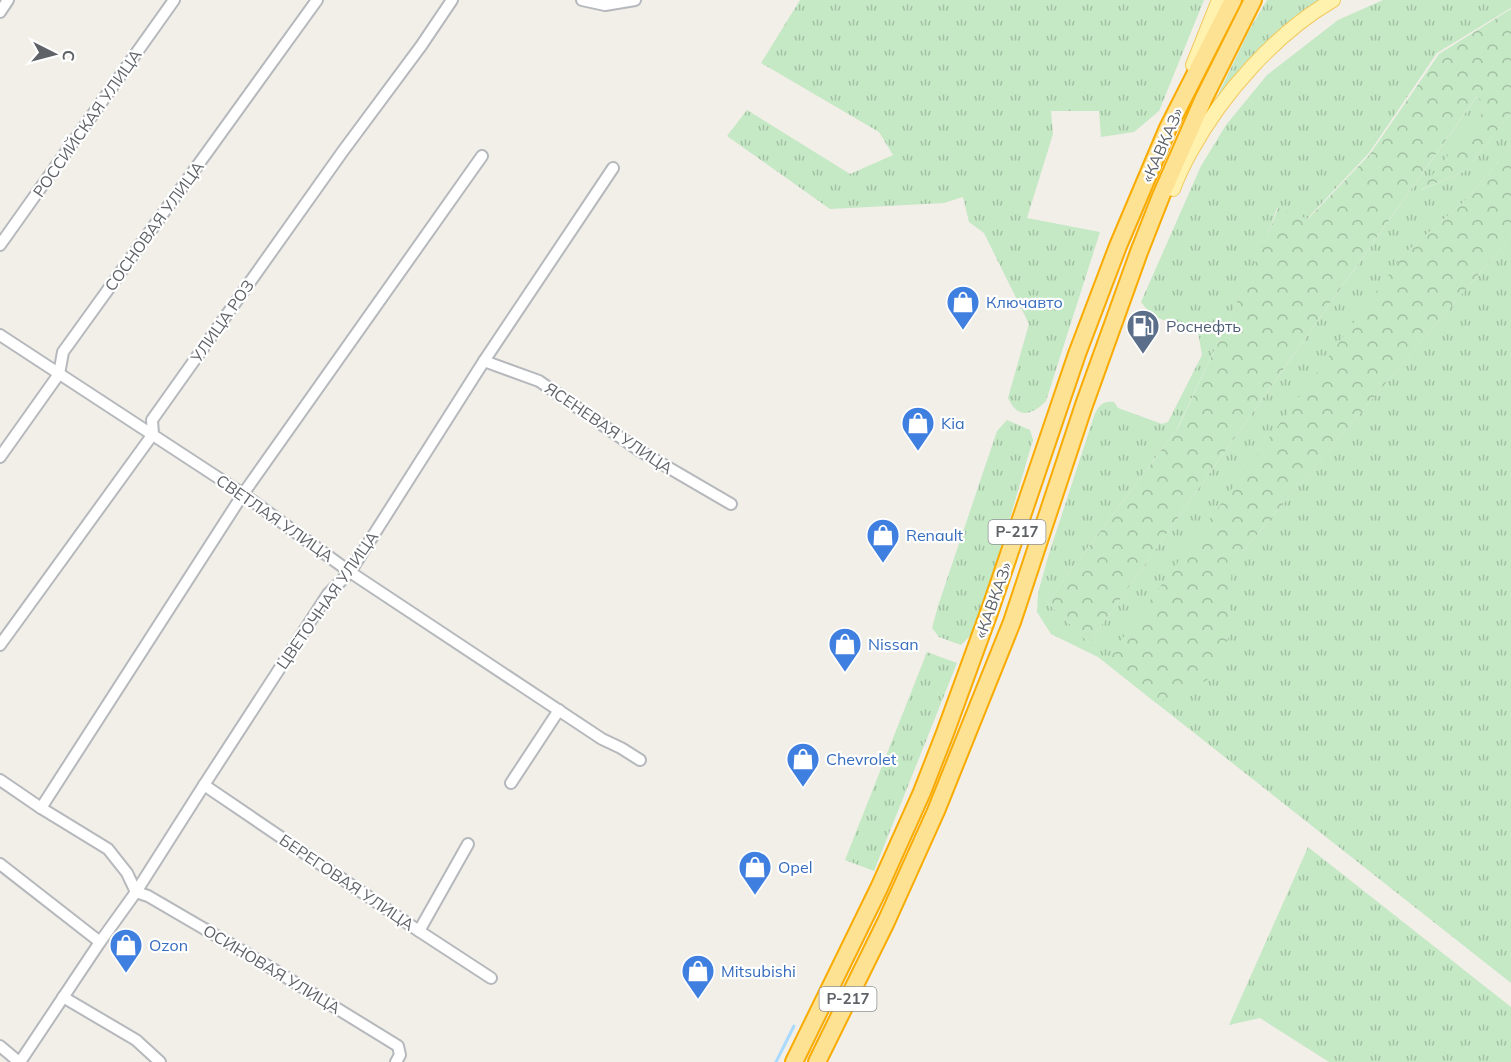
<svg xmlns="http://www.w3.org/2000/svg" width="1511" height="1062" viewBox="0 0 1511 1062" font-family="Mulish,sans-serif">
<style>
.grass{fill:url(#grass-tufts)}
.forest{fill:url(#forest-crowns)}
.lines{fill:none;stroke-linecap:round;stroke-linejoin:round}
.stream{stroke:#aadaff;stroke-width:3}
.minor-casing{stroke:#b5b8bc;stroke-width:14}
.major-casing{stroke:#f2c960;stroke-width:16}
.highway-casing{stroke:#f9ab00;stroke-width:20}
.minor{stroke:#fff;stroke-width:10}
.major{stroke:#fff2af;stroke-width:14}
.highway{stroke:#fde293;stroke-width:16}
.labels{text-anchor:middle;stroke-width:4.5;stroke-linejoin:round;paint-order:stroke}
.shield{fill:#fff;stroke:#8f9295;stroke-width:1.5}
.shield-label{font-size:15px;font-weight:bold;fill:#5f6368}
.street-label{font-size:16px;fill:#5f6368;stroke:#fff}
.shop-label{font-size:16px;fill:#366cbe;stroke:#fff;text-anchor:start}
.service-label{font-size:16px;fill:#4e5e75;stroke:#fff;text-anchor:start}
</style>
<defs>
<pattern id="grass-tufts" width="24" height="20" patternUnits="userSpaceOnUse" patternTransform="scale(1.5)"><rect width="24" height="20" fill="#c5e8c5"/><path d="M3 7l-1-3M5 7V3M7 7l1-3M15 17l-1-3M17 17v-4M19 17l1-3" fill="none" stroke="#a3c0a4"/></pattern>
<pattern id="forest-crowns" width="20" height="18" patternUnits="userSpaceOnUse" patternTransform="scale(1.5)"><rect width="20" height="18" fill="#c5e8c5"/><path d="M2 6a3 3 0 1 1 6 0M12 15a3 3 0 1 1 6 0" fill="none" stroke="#a3c0a4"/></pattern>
</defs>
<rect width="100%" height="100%" fill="#f1efe8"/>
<!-- grass -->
<g class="grass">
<path d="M 800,0 L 1204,0 L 1159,111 L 1134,132 L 1101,137 L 1099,111 L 1051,111 L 1053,134 L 1027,218 L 1100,232 L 1046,401 C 1032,415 1018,420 1008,398 L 1029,324 L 984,233 L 969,222 L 963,197 L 944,203 L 830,209 L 727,136 L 747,110 L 850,174 L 893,155 L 879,132 L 761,63 Z"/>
<path d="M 1267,0 L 1321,0 L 1213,105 L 1250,29 Z"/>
<path d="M 1383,0 L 1511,0 L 1511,8 L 1437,53 L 1369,153 L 1307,219 L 1277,208 L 1265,243 L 1177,429 L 1047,602 L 1089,643 L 1478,95 L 1487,107 L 1421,190 L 1465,171 L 1511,113 L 1511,146 L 1467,199 L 1403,255 L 1232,564 L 1511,236 L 1511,983 L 1098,657 L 1051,634 L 1037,612 L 1038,593 L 1048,557 L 1095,413 C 1101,404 1103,401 1114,402 L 1118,408 L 1162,424 L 1168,422 L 1202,355 L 1198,332 L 1152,316 L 1141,302 L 1201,166 L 1226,125 L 1267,75 L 1338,20 Z"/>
<path d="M 1007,420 L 1030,430 L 1033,440 L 980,619 L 971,635 L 961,645 L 939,637 L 932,628 L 938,606 L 997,431 Z"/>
<path d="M 927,652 L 957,663 L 874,871 L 845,860 Z"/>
<path d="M 1308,847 L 1511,1007 L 1511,1062 L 1329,1062 L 1260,1018 L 1229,1025 Z"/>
</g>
<!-- forest -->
<g class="forest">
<path d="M 1511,9 L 1511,113 L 1465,171 L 1420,190 L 1487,107 L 1477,96 L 1089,643 L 1047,602 L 1178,428 L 1265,242 L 1278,208 L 1308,219 L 1370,154 L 1439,54 Z"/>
<path d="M 1511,146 L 1511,236 L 1232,564 L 1228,639 L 1207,680 L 1156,703 L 1105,662 L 1403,255 L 1467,199 Z"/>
</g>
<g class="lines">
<!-- stream -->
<path class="stream" d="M 776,1062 L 794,1026"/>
<!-- minor casing -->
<g class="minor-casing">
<g id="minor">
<path d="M 582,0 L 605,5 L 635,0"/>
<path d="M 0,12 L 8,0"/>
<path d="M 0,245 L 174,0"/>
<path d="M 0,335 L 243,494 L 350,572 L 602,739 L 621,748 L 640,760"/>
<path d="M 484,361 L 539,381 L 640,451 L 731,504"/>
<path d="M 0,457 L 59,374 L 63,352 L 317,0"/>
<path d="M 0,645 L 153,434 L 152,420 L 343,151 L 421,46 L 452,0"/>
<path d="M 0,780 L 41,808 L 108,849 L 127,873 L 136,892 L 148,896 L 263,963 L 398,1046 L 400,1055 L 396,1062"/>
<path d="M 511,783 L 559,710"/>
<path d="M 204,785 L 419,931 L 491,978"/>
<path d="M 41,808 L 243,494 L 482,156"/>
<path d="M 0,864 L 100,942"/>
<path d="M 419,931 L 468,844"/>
<path d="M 63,997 L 136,1040 L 160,1062"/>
<path d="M 0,1046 L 19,1062"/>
<path d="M 20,1062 L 100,942 L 136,892 L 204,785 L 328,594 L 350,572 L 484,361 L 613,168"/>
</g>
</g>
<!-- major casing -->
<g class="major-casing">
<g id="major">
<path d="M 1193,65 L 1219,0"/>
<path d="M 1173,189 C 1178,176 1184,163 1191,151 C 1222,94 1276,33 1333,0"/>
</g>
</g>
<!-- highway casing -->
<g class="highway-casing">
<g id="highway">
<path d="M 794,1062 L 879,888 L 922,792 L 945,733 L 991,607 L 1077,354 L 1118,246 L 1168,128 L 1233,0"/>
<path d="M 817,1062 L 886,922 L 936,811 L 1012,622 L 1084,405 L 1139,252 L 1161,196 L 1204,98 L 1253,0"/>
</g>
</g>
<!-- minor -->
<use href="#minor" class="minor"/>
<!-- major -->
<use href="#major" class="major"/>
<!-- highway -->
<use href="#highway" class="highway"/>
</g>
<!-- icons -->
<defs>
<g id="shop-pin" transform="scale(1.725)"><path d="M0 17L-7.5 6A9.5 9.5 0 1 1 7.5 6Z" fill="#3f7fe0" stroke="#fff"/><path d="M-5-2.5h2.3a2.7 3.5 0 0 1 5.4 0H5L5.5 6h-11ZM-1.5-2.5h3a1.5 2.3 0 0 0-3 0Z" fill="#fff"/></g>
<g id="fuel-pin" transform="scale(1.725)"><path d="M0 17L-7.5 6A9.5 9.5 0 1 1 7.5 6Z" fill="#5c6f8a" stroke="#fff"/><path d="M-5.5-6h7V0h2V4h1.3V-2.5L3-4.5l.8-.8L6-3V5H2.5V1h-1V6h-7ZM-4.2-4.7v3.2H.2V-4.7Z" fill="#fff"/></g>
</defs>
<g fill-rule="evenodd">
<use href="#shop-pin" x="963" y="302"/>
<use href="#fuel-pin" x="1143" y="326"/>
<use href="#shop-pin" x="918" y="423"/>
<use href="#shop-pin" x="883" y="535"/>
<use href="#shop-pin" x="845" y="644"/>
<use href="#shop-pin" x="803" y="759"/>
<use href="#shop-pin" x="755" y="867"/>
<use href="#shop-pin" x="126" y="945"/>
<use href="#shop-pin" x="698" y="971"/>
</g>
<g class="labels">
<!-- shield labels -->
<g class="shield">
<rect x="988.5" y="520" width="57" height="24" rx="4.5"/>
<rect x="819.5" y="987" width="57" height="24" rx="4.5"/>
</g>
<g class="shield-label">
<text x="1017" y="537">Р-217</text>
<text x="848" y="1004">Р-217</text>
</g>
<!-- street labels -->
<g class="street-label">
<text transform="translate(87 123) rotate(-55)" y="6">РОССИЙСКАЯ УЛИЦА</text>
<text transform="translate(1162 145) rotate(-66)" y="6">«КАВКАЗ»</text>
<text transform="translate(154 226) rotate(-54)" y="6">СОСНОВАЯ УЛИЦА</text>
<text transform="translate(222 321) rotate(-55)" y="6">УЛИЦА РОЗ</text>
<text transform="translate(609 428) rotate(34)" y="6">ЯСЕНЕВАЯ УЛИЦА</text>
<text transform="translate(275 518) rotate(35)" y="6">СВЕТЛАЯ УЛИЦА</text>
<text transform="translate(327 600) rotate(-55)" y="6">ЦВЕТОЧНАЯ УЛИЦА</text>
<text transform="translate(993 600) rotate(-70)" y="6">«КАВКАЗ»</text>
<text transform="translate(347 882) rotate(34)" y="6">БЕРЕГОВАЯ УЛИЦА</text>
<text transform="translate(272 969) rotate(31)" y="6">ОСИНОВАЯ УЛИЦА</text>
</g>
<!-- shop labels -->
<g class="shop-label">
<text x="986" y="308">Ключавто</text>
<text x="941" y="429">Kia</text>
<text x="906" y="541">Renault</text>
<text x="868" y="650">Nissan</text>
<text x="826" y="765">Chevrolet</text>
<text x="778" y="873">Opel</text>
<text x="149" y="951">Ozon</text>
<text x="721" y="977">Mitsubishi</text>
</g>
<!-- service labels -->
<g class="service-label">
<text x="1166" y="332">Роснефть</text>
</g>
</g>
<!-- north arrow -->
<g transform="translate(54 54) rotate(96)" stroke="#ffffff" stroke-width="4.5" paint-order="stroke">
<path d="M0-4.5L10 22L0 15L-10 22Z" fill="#5f6368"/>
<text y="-9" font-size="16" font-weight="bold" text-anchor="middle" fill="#5f6368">С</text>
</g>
</svg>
